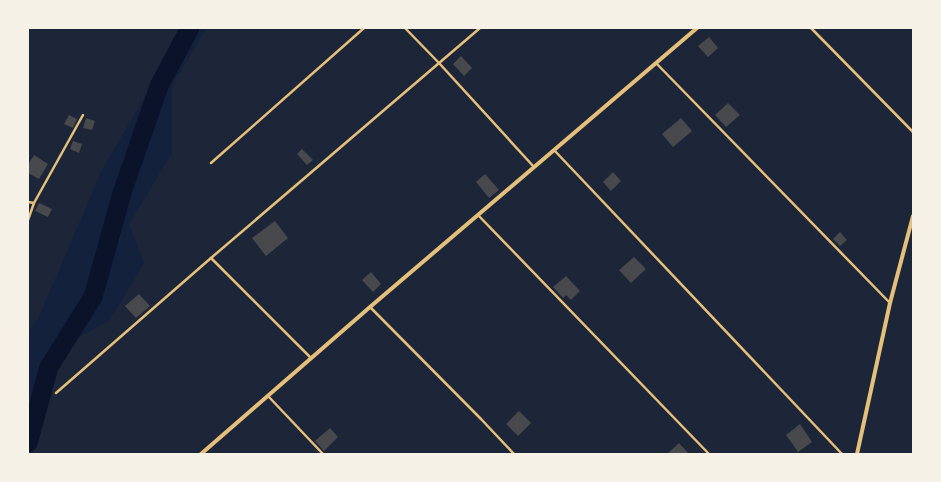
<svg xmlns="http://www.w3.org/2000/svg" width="941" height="482" viewBox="0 0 941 482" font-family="'DM Sans',sans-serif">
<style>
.green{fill:#1d2539}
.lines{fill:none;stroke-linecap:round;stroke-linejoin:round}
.river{stroke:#0b132b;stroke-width:19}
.building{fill:#48494c}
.service{stroke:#e5c07b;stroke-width:2.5}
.minor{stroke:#e5c07b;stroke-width:4}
</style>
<rect width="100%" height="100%" fill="#14213d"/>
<!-- green -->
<g class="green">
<path d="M 28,28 L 185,28 L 102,170 L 38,319 L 28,331 Z"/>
<path d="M 210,28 L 913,28 L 913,454 L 28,454 L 28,433 L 62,346 L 109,321 L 144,263 L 129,224 L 172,153 L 172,86 L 202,35 Z"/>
</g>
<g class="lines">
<!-- river -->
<path class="river" d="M 28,443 L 49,367 L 93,297 L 122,193 L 159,86 L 190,28"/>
</g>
<!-- building -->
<g class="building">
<path d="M 709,37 L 718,48 L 708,57 L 698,46 Z"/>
<path d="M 461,56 L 472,68 L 464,76 L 453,64 Z"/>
<path d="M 728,103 L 740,115 L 726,127 L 715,115 Z"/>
<path d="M 69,115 L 77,119 L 73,128 L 64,124 Z"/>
<path d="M 86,118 L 95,121 L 92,130 L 83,128 Z"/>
<path d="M 681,118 L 692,131 L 673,147 L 662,134 Z"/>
<path d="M 73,141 L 82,144 L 79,153 L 70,149 Z"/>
<path d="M 302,149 L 313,160 L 307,165 L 297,154 Z"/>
<path d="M 34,155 L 48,164 L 39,179 L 28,173 L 28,165 Z"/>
<path d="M 613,172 L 621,181 L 611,191 L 603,182 Z"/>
<path d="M 485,174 L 499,190 L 489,198 L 476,182 Z"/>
<path d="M 39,203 L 52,209 L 48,217 L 35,211 Z"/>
<path d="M 275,221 L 288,238 L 266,256 L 252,238 Z"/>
<path d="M 840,232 L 847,240 L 840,246 L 833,239 Z"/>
<path d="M 634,257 L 646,269 L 631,283 L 619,270 Z"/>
<path d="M 371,272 L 381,284 L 373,292 L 362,280 Z"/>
<path d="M 566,276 L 580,291 L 571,300 L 566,295 L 563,298 L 553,287 Z"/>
<path d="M 139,294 L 150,306 L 136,318 L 125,306 Z"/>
<path d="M 519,411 L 531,423 L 518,436 L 506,424 Z"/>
<path d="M 800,424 L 812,442 L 798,452 L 786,435 Z"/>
<path d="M 330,428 L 338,437 L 324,451 L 315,441 Z"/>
<path d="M 679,443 L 688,453 L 687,454 L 667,454 Z"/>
</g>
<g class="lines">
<!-- service -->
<g class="service">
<path d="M 405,28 L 439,63 L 534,167"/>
<path d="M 811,28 L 913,132"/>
<path d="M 656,63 L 890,303"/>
<path d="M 554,150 L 842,454"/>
<path d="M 211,163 L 364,28"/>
<path d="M 28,202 L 34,203"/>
<path d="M 478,215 L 709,454"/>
<path d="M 28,220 L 34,203 L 83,115"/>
<path d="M 211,258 L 311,358"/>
<path d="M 370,307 L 481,419 L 514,454"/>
<path d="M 56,393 L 211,258 L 480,28"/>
<path d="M 268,396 L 323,454"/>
</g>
<!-- minor -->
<g class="minor">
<path d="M 201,454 L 370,307 L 697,28"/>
<path d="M 857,454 L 890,303 L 913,216"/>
</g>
</g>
<!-- border -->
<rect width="941" height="482" fill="none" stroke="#f6f1e7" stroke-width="58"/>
</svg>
